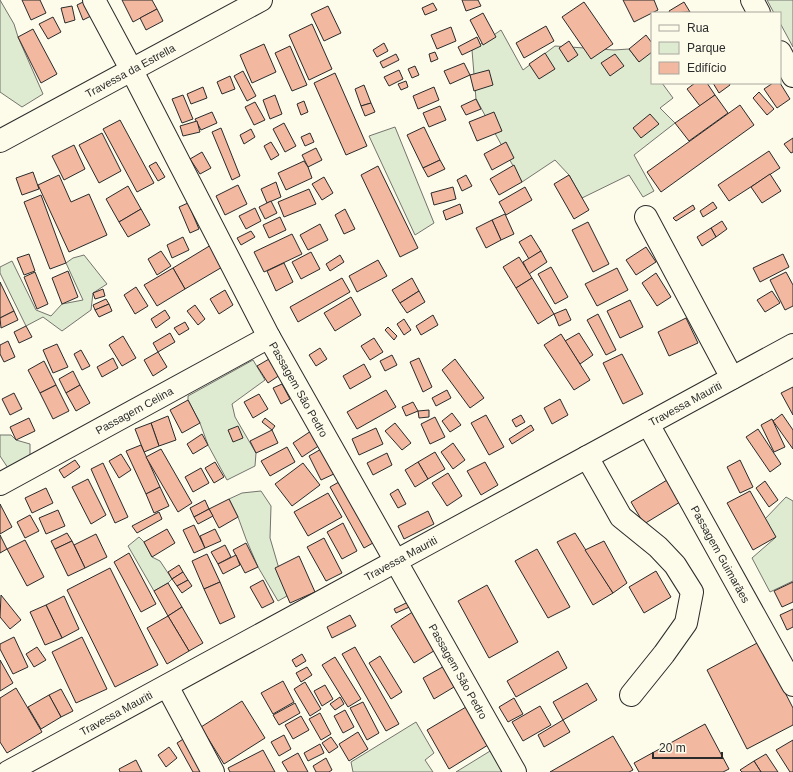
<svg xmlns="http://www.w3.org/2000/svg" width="793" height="772" viewBox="0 0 793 772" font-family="Arial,sans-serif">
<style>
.green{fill:#deebd1;stroke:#74746e}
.building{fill:#f2b8a0;stroke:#2b2b2b}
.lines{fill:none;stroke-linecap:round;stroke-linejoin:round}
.minor-casing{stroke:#2b2b2b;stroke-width:24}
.major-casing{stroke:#2b2b2b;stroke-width:24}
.minor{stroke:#fdfbea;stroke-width:22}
.major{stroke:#fdfbea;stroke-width:22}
.labels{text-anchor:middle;stroke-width:3;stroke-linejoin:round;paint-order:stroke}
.street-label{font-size:11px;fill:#2b2b2b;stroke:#fdfbea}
</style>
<rect width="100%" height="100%" fill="#fdfbea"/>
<!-- green -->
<g class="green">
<path d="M 0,0 L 14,24 L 18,37 L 43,94 L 22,107 L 0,92 Z"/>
<path d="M 767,0 L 793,0 L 793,47 L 780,23 L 780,13 L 774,13 Z"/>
<path d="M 501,30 L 523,70 L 555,46 L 614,50 L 629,49 L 639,62 L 652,45 L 652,67 L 651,69 L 652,70 L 652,83 L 662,83 L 673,98 L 660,108 L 675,123 L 634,155 L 654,191 L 643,197 L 629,175 L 582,198 L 569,175 L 555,160 L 522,182 L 476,99 L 472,50 Z"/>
<path d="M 395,127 L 434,223 L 415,235 L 369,136 Z"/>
<path d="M 84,255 L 107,284 L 93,293 L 91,310 L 62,331 L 43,317 L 26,326 L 0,273 L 0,267 L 12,261 L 36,310 L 51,316 L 62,304 L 83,300 L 66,263 L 73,258 Z"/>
<path d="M 253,360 L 265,380 L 232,404 L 235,417 L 256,453 L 255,466 L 227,480 L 208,445 L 200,423 L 188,400 L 188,396 Z"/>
<path d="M 0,435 L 11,435 L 16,440 L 30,444 L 30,460 L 8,468 L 0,456 Z"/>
<path d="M 261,491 L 271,506 L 270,538 L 287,596 L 278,601 L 258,567 L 246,539 L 238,517 L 229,499 L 242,493 Z"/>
<path d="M 786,497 L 793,501 L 793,581 L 770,592 L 752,558 L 775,538 L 765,519 Z"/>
<path d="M 139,537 L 144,542 L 152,557 L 160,561 L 172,579 L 168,583 L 154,591 L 128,546 Z"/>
<path d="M 416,722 L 434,753 L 425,760 L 433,772 L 353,772 L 351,762 Z"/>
<path d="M 495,748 L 507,772 L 456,772 Z"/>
</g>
<!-- building -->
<g class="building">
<path d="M 22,0 L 40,0 L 46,13 L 31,20 Z"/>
<path d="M 122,0 L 152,0 L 157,9 L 133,22 Z"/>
<path d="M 462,0 L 478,0 L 481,6 L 466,11 Z"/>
<path d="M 623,0 L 654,0 L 658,10 L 634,22 Z"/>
<path d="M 85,1 L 91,16 L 83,20 L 77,5 Z"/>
<path d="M 584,2 L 613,44 L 591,59 L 562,17 Z"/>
<path d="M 684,2 L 690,12 L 670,13 L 669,11 Z"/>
<path d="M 433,3 L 437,10 L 425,15 L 422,8 Z"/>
<path d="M 72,6 L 75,20 L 65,23 L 61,8 Z"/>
<path d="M 328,6 L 341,33 L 324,41 L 311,14 Z"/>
<path d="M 157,9 L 163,21 L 146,30 L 140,18 Z"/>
<path d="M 483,13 L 496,37 L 483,45 L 470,20 Z"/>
<path d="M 53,17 L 61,32 L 48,39 L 39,24 Z"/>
<path d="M 312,24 L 332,69 L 309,80 L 289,35 Z"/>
<path d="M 546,26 L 554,41 L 524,58 L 516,43 Z"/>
<path d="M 451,27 L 456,41 L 437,49 L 431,35 Z"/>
<path d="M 33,29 L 57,74 L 41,83 L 18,37 Z"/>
<path d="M 646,35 L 652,43 L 652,52 L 639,62 L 629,49 Z"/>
<path d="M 477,37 L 481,46 L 462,55 L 458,47 Z"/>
<path d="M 569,41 L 578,55 L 568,62 L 559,48 Z"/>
<path d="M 384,43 L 388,51 L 377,57 L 373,50 Z"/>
<path d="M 264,44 L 276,72 L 252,83 L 240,55 Z"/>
<path d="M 290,46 L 307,85 L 292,91 L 275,53 Z"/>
<path d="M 435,52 L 438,59 L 431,62 L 429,54 Z"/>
<path d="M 545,53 L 555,69 L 539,79 L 529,64 Z"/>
<path d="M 396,54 L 399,60 L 383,68 L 380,62 Z"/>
<path d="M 615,54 L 624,66 L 610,76 L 601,63 Z"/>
<path d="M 464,63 L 470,75 L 450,84 L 444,71 Z"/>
<path d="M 415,66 L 419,75 L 412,78 L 408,69 Z"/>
<path d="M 399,70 L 403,79 L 389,86 L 384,77 Z"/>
<path d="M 489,70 L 493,85 L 474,91 L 470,75 Z"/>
<path d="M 243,71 L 256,96 L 247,101 L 234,76 Z"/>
<path d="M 335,73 L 367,146 L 346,155 L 314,83 Z"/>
<path d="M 230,76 L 235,89 L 222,94 L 217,82 Z"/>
<path d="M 406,81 L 408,87 L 401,90 L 398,84 Z"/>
<path d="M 695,83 L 707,83 L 715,95 L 700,106 L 687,89 Z"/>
<path d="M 713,83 L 729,83 L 730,85 L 719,93 Z"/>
<path d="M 773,83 L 780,83 L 790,99 L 777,108 L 764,89 Z"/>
<path d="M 364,85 L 371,103 L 361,106 L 355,89 Z"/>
<path d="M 203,87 L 207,98 L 191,104 L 187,94 Z"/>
<path d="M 434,87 L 439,100 L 418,109 L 413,96 Z"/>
<path d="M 759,92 L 774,109 L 767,115 L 753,98 Z"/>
<path d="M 183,95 L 193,119 L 182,123 L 172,99 Z"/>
<path d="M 275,95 L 282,114 L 270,119 L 263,100 Z"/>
<path d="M 715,95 L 728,113 L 689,141 L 675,123 Z"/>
<path d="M 476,99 L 481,109 L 466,115 L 461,106 Z"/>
<path d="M 304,101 L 308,112 L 301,115 L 297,104 Z"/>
<path d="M 255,102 L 265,120 L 254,125 L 245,107 Z"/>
<path d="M 371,103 L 375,112 L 365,116 L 361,106 Z"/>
<path d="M 740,105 L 754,125 L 661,192 L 647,172 Z"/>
<path d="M 440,106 L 446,120 L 429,127 L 423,113 Z"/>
<path d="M 212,112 L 217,123 L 201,130 L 195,119 Z"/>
<path d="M 494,112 L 502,131 L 477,141 L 469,122 Z"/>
<path d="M 650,114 L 659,124 L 641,138 L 633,128 Z"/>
<path d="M 120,120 L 154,183 L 137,192 L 103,129 Z"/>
<path d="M 197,121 L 200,132 L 183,136 L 180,126 Z"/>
<path d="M 284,123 L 296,146 L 285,152 L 273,129 Z"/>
<path d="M 424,127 L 440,160 L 423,168 L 407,135 Z"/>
<path d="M 221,128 L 240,176 L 232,180 L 212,132 Z"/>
<path d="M 251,129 L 255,137 L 244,144 L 240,135 Z"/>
<path d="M 102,133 L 121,171 L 99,183 L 79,145 Z"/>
<path d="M 310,133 L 314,142 L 305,146 L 301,137 Z"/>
<path d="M 793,138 L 793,152 L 791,153 L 784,144 Z"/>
<path d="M 271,142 L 279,155 L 271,160 L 264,146 Z"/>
<path d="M 506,142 L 514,158 L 492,170 L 484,154 Z"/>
<path d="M 74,145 L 85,169 L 64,180 L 52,156 Z"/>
<path d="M 316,148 L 322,160 L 308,167 L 302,155 Z"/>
<path d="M 769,151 L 780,168 L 729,201 L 718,185 Z"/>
<path d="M 202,152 L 211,168 L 200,174 L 190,159 Z"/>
<path d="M 440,160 L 445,169 L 428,177 L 423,168 Z"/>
<path d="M 304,161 L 308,167 L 312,178 L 286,190 L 278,173 Z"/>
<path d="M 156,162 L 165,177 L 158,181 L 149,166 Z"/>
<path d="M 514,165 L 522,182 L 499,195 L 490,179 Z"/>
<path d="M 378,166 L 418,248 L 400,257 L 361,175 Z"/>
<path d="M 33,172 L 39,189 L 22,195 L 16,178 Z"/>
<path d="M 770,174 L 781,191 L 762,203 L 751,187 Z"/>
<path d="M 59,175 L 71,202 L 89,194 L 107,235 L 69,252 L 38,185 Z"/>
<path d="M 466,175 L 472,186 L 462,191 L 457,180 Z"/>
<path d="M 569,175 L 589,210 L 574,219 L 554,184 Z"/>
<path d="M 324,177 L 333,193 L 322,200 L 312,184 Z"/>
<path d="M 276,182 L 281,197 L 267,203 L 261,189 Z"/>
<path d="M 238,185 L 247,204 L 225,215 L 216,196 Z"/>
<path d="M 128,186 L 141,209 L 119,222 L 106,199 Z"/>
<path d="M 453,187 L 456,199 L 434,205 L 431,193 Z"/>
<path d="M 525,187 L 532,200 L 506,215 L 499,202 Z"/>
<path d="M 309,189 L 316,204 L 284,217 L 278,202 Z"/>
<path d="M 41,195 L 66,263 L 50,269 L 24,202 Z"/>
<path d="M 271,201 L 277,213 L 265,219 L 259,207 Z"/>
<path d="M 713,202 L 717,208 L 703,217 L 700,211 Z"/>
<path d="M 188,203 L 199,229 L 190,233 L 179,207 Z"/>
<path d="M 460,204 L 463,213 L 446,220 L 443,211 Z"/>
<path d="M 693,205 L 695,209 L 676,221 L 673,218 Z"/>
<path d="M 255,208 L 261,221 L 246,229 L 239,216 Z"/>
<path d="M 141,209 L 150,225 L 128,237 L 119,222 Z"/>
<path d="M 345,209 L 355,229 L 344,234 L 335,215 Z"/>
<path d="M 505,214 L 514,234 L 501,240 L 492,220 Z"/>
<path d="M 280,217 L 286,230 L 269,238 L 263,225 Z"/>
<path d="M 492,220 L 501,240 L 486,248 L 476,228 Z"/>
<path d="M 722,221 L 727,229 L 716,237 L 711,228 Z"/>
<path d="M 588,222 L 609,264 L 593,272 L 572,230 Z"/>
<path d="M 320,224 L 328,240 L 308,250 L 300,235 Z"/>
<path d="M 711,228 L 716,237 L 702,246 L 697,237 Z"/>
<path d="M 251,231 L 255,237 L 241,245 L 237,238 Z"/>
<path d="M 292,234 L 302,254 L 264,272 L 254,252 Z"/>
<path d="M 531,235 L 541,251 L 529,259 L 519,242 Z"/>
<path d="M 183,237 L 189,250 L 172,258 L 167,245 Z"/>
<path d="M 211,245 L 224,266 L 185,289 L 173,268 Z"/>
<path d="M 646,247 L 656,262 L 636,275 L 626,260 Z"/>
<path d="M 161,251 L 171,266 L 157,275 L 148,259 Z"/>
<path d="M 541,251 L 547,262 L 529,274 L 523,262 Z"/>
<path d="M 311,252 L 320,269 L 301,279 L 292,262 Z"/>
<path d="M 29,254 L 35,271 L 24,275 L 17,258 Z"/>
<path d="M 783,254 L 789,267 L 760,282 L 753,268 Z"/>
<path d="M 340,255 L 344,262 L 330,271 L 326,264 Z"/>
<path d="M 519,257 L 532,278 L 516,288 L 503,267 Z"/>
<path d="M 378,260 L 387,276 L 357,292 L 349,276 Z"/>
<path d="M 284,263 L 293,282 L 276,291 L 267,271 Z"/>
<path d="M 551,267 L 568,297 L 555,304 L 538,274 Z"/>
<path d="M 173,268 L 185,289 L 157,306 L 144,285 Z"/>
<path d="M 617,268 L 628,290 L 597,306 L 585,284 Z"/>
<path d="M 68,271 L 78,297 L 62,304 L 52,278 Z"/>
<path d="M 35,272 L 48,304 L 37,309 L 24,277 Z"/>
<path d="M 786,272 L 793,285 L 793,306 L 785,310 L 770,280 Z"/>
<path d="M 656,273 L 671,297 L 657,306 L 642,283 Z"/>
<path d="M 342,278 L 350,292 L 298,322 L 290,307 Z"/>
<path d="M 412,278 L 419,291 L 400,303 L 392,290 Z"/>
<path d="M 532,278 L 554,314 L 538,324 L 516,288 Z"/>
<path d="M 0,282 L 14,311 L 0,318 Z"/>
<path d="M 136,287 L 148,306 L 135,314 L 124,295 Z"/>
<path d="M 103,289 L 105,296 L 95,299 L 93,293 Z"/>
<path d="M 225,290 L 233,305 L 219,314 L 210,299 Z"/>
<path d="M 419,291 L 425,302 L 407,313 L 400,303 Z"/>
<path d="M 772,291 L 780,303 L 765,312 L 757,300 Z"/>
<path d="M 351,297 L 361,315 L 335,331 L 324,313 Z"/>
<path d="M 106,299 L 109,304 L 95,310 L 93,305 Z"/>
<path d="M 630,300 L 643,327 L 620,338 L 607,311 Z"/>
<path d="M 109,304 L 112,311 L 99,317 L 95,310 Z"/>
<path d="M 195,305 L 205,319 L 198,325 L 187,311 Z"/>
<path d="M 566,309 L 571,320 L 559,326 L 554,314 Z"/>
<path d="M 165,310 L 170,318 L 156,328 L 151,319 Z"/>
<path d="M 14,311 L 18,320 L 1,328 L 0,318 Z"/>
<path d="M 598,314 L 616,350 L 606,355 L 587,320 Z"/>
<path d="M 433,315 L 438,325 L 421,335 L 416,326 Z"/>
<path d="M 686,318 L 698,343 L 669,356 L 658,332 Z"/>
<path d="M 404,319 L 411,330 L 404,335 L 397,324 Z"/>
<path d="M 185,322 L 189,329 L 179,335 L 174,328 Z"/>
<path d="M 26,326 L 32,337 L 19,343 L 14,332 Z"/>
<path d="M 388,327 L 397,336 L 394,340 L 385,330 Z"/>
<path d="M 170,333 L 175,342 L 158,352 L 153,343 Z"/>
<path d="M 579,333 L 593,355 L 580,364 L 565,341 Z"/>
<path d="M 561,334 L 590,380 L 574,390 L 544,345 Z"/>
<path d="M 123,336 L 136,358 L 122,366 L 109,345 Z"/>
<path d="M 374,338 L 383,352 L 370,360 L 361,346 Z"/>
<path d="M 8,341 L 15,357 L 4,362 L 0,354 L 0,345 Z"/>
<path d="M 57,344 L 68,367 L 53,373 L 43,350 Z"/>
<path d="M 320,348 L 327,359 L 316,366 L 309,355 Z"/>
<path d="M 81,350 L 90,366 L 82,370 L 74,354 Z"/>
<path d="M 158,352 L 167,367 L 153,376 L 144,360 Z"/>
<path d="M 622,354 L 643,394 L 623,404 L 603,363 Z"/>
<path d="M 392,355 L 397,365 L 385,371 L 380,361 Z"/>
<path d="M 113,358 L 118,368 L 102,377 L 97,367 Z"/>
<path d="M 419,358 L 432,387 L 423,392 L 410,362 Z"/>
<path d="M 269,359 L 280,375 L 268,383 L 257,366 Z"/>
<path d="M 455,359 L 484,398 L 470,408 L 442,370 Z"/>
<path d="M 44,361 L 56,385 L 40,393 L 28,370 Z"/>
<path d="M 364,364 L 371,377 L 350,389 L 343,376 Z"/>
<path d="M 73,371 L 80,385 L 66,393 L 59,379 Z"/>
<path d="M 282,384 L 290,399 L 281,404 L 273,388 Z"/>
<path d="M 56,385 L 69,411 L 53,419 L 40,393 Z"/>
<path d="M 80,385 L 90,403 L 76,411 L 66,393 Z"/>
<path d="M 793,387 L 793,415 L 781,393 Z"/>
<path d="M 386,390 L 396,407 L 357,429 L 347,412 Z"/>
<path d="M 447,390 L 451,398 L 436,406 L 432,398 Z"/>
<path d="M 14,393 L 22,409 L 10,415 L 2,399 Z"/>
<path d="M 259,394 L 268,409 L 253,418 L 244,402 Z"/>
<path d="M 560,399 L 568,415 L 552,424 L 544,408 Z"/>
<path d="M 188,400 L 200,423 L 182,433 L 170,410 Z"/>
<path d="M 413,402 L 418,411 L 406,416 L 402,407 Z"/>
<path d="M 429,410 L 429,417 L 419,418 L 418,411 Z"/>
<path d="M 452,413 L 461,425 L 450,432 L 442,421 Z"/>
<path d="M 782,414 L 793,430 L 793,449 L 773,421 Z"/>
<path d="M 486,415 L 504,447 L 489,455 L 471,423 Z"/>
<path d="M 521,415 L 525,422 L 516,427 L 512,420 Z"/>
<path d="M 168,416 L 176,440 L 159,446 L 151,423 Z"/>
<path d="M 435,417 L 445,437 L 430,444 L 421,424 Z"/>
<path d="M 29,418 L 35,431 L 16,440 L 10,427 Z"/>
<path d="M 265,418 L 275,426 L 272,430 L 262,422 Z"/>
<path d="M 772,419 L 785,447 L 774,452 L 761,425 Z"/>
<path d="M 151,423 L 159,446 L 144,452 L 135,429 Z"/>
<path d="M 395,423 L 411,443 L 402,450 L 385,431 Z"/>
<path d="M 531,425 L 534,430 L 512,444 L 509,439 Z"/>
<path d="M 238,426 L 243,438 L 233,442 L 228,430 Z"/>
<path d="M 376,428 L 383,444 L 359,455 L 352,439 Z"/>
<path d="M 758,429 L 781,464 L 770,472 L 746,437 Z"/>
<path d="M 272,430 L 278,443 L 256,453 L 250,441 Z"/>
<path d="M 311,431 L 320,445 L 302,457 L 293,443 Z"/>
<path d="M 202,434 L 208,445 L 193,454 L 187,444 Z"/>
<path d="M 453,443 L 465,460 L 453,469 L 441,452 Z"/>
<path d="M 141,445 L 160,487 L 146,494 L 126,451 Z"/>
<path d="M 287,447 L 295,462 L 270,476 L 261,461 Z"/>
<path d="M 323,448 L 336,473 L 321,480 L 309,456 Z"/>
<path d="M 161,449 L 192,503 L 178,512 L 146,457 Z"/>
<path d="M 435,452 L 445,469 L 428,479 L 418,462 Z"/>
<path d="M 387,453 L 392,465 L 373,475 L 367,463 Z"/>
<path d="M 121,454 L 131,470 L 119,478 L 109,461 Z"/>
<path d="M 75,460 L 80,467 L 64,478 L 59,470 Z"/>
<path d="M 740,460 L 753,487 L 740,493 L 727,467 Z"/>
<path d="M 215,462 L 224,477 L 214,483 L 205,468 Z"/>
<path d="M 418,462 L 428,479 L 415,487 L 405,470 Z"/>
<path d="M 485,462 L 498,485 L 481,495 L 467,471 Z"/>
<path d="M 103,463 L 128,517 L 115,523 L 91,469 Z"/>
<path d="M 303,463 L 320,485 L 292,506 L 275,484 Z"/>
<path d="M 201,468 L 209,483 L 193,492 L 185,477 Z"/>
<path d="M 448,473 L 462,496 L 447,506 L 432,483 Z"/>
<path d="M 672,477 L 685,499 L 644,524 L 631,502 Z"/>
<path d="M 346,478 L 380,539 L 364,548 L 330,487 Z"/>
<path d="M 88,479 L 106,515 L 91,524 L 72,487 Z"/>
<path d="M 765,481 L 778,500 L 769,507 L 756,488 Z"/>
<path d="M 160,487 L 169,506 L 154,513 L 146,494 Z"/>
<path d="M 46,488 L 53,503 L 32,513 L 25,498 Z"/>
<path d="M 398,489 L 406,504 L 398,508 L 390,494 Z"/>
<path d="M 750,491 L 776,537 L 753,550 L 727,503 Z"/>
<path d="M 328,493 L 342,517 L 308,536 L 294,512 Z"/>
<path d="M 229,499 L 238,517 L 219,528 L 209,509 Z"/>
<path d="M 205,500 L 209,509 L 194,517 L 190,508 Z"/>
<path d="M 0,504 L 12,527 L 0,534 Z"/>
<path d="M 209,509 L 213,516 L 198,524 L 194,517 Z"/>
<path d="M 58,510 L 65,526 L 46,534 L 39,518 Z"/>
<path d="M 428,511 L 434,524 L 404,539 L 398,526 Z"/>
<path d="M 159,512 L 162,519 L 137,533 L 132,526 Z"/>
<path d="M 30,515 L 39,531 L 25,538 L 17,522 Z"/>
<path d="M 343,523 L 357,551 L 342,559 L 327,532 Z"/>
<path d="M 194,525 L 205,548 L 194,553 L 183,530 Z"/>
<path d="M 167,529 L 175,543 L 152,557 L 144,542 Z"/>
<path d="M 215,529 L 221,541 L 205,548 L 200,536 Z"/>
<path d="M 67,533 L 72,541 L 55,549 L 51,541 Z"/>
<path d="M 575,533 L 613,593 L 593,605 L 557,542 Z"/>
<path d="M 96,534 L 107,557 L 85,568 L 74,545 Z"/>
<path d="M 0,535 L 7,549 L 0,553 Z"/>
<path d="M 324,538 L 342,573 L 326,581 L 307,547 Z"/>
<path d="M 25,540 L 44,577 L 27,586 L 7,549 Z"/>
<path d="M 72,541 L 85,568 L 68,576 L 55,549 Z"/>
<path d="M 604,541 L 627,583 L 613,593 L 585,550 Z"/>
<path d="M 246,543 L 258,567 L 245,573 L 233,550 Z"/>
<path d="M 225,545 L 231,557 L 218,564 L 211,552 Z"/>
<path d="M 537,549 L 570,607 L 548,618 L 515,561 Z"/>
<path d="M 129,553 L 156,604 L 141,612 L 114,562 Z"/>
<path d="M 207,554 L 220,582 L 204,589 L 192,561 Z"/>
<path d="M 236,555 L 240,565 L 223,574 L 218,564 Z"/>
<path d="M 299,556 L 315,592 L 290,603 L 275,568 Z"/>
<path d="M 179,565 L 183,572 L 172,579 L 168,572 Z"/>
<path d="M 110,568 L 158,665 L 115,687 L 67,590 Z"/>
<path d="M 656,571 L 671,597 L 644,613 L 629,587 Z"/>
<path d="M 183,572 L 188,580 L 177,586 L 172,579 Z"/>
<path d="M 188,580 L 192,586 L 182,593 L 177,586 Z"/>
<path d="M 263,580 L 274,602 L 262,608 L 250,587 Z"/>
<path d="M 220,582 L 235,617 L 220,624 L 204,589 Z"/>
<path d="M 793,582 L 793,602 L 782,607 L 774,591 Z"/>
<path d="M 168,583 L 182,607 L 168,616 L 154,591 Z"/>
<path d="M 487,585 L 518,642 L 489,658 L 458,601 Z"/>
<path d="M 1,595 L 21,620 L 10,629 L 0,617 Z"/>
<path d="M 64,596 L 79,629 L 62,638 L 46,605 Z"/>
<path d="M 412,600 L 414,605 L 396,613 L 394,609 Z"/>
<path d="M 46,605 L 62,638 L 45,645 L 30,612 Z"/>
<path d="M 182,607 L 203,643 L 189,651 L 168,616 Z"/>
<path d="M 793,609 L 793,627 L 787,630 L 780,615 Z"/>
<path d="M 414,611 L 437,649 L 414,663 L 391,626 Z"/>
<path d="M 350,615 L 356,626 L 332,638 L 327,627 Z"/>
<path d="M 168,616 L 189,651 L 167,664 L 147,628 Z"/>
<path d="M 14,637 L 28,667 L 13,674 L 0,649 L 0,644 Z"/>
<path d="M 82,637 L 107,689 L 76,703 L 52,652 Z"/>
<path d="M 759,642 L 793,708 L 793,725 L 747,749 L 707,670 Z"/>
<path d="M 37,647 L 46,660 L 34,667 L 26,654 Z"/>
<path d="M 355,647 L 399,724 L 386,731 L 342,654 Z"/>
<path d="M 558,651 L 567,668 L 516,697 L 507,681 Z"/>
<path d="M 302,654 L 306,661 L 296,667 L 292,660 Z"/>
<path d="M 380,656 L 402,692 L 391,699 L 369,663 Z"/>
<path d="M 335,657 L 361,699 L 348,707 L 322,665 Z"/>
<path d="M 0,660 L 13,683 L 0,691 Z"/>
<path d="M 448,664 L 459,684 L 434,699 L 423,678 Z"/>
<path d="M 307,667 L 312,675 L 301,682 L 296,673 Z"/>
<path d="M 283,681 L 294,702 L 273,714 L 261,693 Z"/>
<path d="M 305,682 L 321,709 L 310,716 L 294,689 Z"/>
<path d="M 587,683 L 597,700 L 563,720 L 553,702 Z"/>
<path d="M 325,685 L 333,699 L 322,706 L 314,691 Z"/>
<path d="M 16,688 L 42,732 L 7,753 L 0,742 L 0,698 Z"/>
<path d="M 61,689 L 73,711 L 61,717 L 49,695 Z"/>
<path d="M 49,695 L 61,717 L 41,729 L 28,707 Z"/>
<path d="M 340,697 L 344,704 L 335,710 L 330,704 Z"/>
<path d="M 514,698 L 523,714 L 508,722 L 499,707 Z"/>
<path d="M 242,701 L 265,738 L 224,764 L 201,727 Z"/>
<path d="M 363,702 L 379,733 L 367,740 L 350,708 Z"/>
<path d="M 295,703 L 300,713 L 279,725 L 273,715 Z"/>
<path d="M 540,706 L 551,725 L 523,741 L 512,722 Z"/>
<path d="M 466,707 L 488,745 L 449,769 L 427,730 Z"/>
<path d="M 345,710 L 354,727 L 343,733 L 334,716 Z"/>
<path d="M 320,713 L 331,734 L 321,740 L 309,719 Z"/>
<path d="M 301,716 L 309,730 L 293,739 L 285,725 Z"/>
<path d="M 563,720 L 570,732 L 544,747 L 538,735 Z"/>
<path d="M 705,724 L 729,769 L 723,772 L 639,772 L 634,763 Z"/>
<path d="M 358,732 L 368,749 L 349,761 L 339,744 Z"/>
<path d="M 284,735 L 291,749 L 279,756 L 271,742 Z"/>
<path d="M 613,736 L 633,770 L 629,772 L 550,772 Z"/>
<path d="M 331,737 L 338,747 L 329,753 L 322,743 Z"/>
<path d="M 185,738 L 205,772 L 193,772 L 177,743 Z"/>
<path d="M 793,740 L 793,772 L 790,772 L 776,750 Z"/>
<path d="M 320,744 L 324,753 L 308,761 L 304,753 Z"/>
<path d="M 169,747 L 177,758 L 166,767 L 158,755 Z"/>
<path d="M 263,750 L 275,772 L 230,772 L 228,768 Z"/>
<path d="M 298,753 L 308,772 L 288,772 L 282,762 Z"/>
<path d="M 766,754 L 778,772 L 761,772 L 754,761 Z"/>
<path d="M 326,758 L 332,770 L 329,772 L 316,772 L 313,766 Z"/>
<path d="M 136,760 L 142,772 L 120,772 L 119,769 Z"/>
<path d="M 754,761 L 761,772 L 742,772 L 740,770 Z"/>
</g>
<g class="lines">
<!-- minor casing -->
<g class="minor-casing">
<g id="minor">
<path id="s1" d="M 94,0 L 131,69 L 269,337 L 515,772"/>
<path id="s2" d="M 0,141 L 261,0"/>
<path d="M 646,217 L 732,378"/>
<path id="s3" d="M 648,424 L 793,685"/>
<path d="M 587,457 L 621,517 L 658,547 L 675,565 L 692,592 L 686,623 L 664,654 L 631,695"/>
<path id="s4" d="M 0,484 L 269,337"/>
<path d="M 167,686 L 213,772"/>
</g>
</g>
<!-- major casing -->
<g class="major-casing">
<g id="major">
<path d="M 752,0 L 759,13"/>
<path d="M 780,52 L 793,76"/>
<path id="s5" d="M 8,772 L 793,345"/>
</g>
</g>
<!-- minor -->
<use href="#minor" class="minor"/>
<!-- major -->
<use href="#major" class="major"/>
</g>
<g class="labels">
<!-- street labels -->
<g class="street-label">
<text dy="4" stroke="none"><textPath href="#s2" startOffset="148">Travessa da Estrella</textPath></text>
<text dy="4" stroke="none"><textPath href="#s1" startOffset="440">Passagem São Pedro</textPath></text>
<text dy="4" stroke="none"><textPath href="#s5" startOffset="771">Travessa Mauriti</textPath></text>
<text dy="4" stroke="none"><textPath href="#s4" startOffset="153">Passagem Celina</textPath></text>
<text dy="4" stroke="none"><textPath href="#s3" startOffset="149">Passagem Guimarães</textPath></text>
<text dy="4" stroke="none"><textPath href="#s5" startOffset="447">Travessa Mauriti</textPath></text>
<text dy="4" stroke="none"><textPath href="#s1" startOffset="764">Passagem São Pedro</textPath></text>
<text dy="4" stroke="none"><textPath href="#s5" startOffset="123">Travessa Mauriti</textPath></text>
</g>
</g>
<!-- legend -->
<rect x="651" y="12" width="130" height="72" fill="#fdfbea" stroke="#a9a89e"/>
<rect x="659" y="25" width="20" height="6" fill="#fdfbea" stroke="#a9a89e"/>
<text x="687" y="32" font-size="12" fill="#2b2b2b">Rua</text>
<rect x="659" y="42" width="20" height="12" fill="#deebd1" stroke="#a9a89e"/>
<text x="687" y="52" font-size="12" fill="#2b2b2b">Parque</text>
<rect x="659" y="62" width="20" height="12" fill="#f2b8a0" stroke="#a9a89e"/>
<text x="687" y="72" font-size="12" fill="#2b2b2b">Edifício</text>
<!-- scale -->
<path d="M653 752v6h69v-6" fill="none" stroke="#2b2b2b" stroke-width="2"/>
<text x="659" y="752" font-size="12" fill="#2b2b2b" stroke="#fdfbea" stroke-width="3" paint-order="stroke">20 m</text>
</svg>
